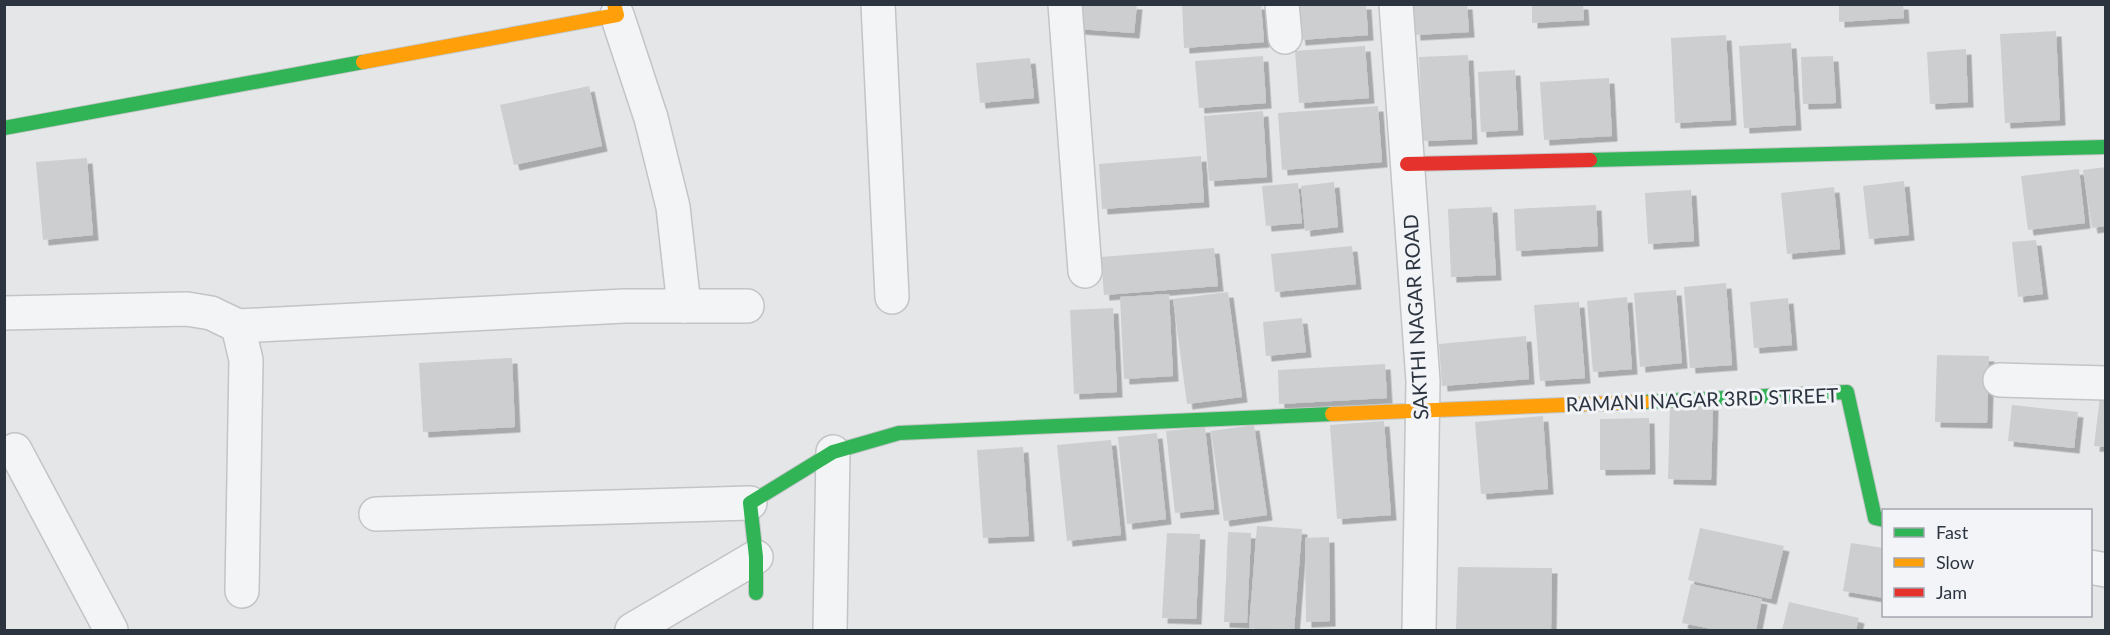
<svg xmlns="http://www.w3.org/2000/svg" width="2110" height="635" viewBox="0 0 2110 635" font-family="Lato,sans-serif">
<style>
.building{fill:#ccced0;filter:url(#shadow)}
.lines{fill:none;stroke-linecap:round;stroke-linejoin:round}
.street-casing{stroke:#c2c4c6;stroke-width:36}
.fast-casing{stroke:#c2c4c6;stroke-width:16}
.slow-casing{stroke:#c2c4c6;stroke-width:16}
.jam-casing{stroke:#c2c4c6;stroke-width:16}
.street{stroke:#f3f4f5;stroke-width:33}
.fast{stroke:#30b455;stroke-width:14}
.slow{stroke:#ff9f0a;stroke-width:14}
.jam{stroke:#e5322d;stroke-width:14}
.labels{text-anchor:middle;stroke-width:6;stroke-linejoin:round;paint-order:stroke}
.street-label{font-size:20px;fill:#2c3440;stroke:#f2f4f7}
</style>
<defs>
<filter id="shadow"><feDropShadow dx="5.5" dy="5.5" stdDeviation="0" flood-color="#0004"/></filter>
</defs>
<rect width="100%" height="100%" fill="#e4e6e8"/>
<!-- building -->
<g class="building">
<path d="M 1080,4 L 1137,4 L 1134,33 L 1078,29 Z"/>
<path d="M 1182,4 L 1261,4 L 1264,42 L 1184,48 Z"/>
<path d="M 1297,4 L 1366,4 L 1368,35 L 1300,40 Z"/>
<path d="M 1413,4 L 1467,4 L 1469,32 L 1415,35 Z"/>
<path d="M 1532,4 L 1583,4 L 1584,20 L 1532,23 Z"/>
<path d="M 1839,4 L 1903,4 L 1904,18 L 1839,22 Z"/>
<path d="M 2056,31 L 2060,120 L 2005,123 L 2000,34 Z"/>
<path d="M 1726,35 L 1731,120 L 1675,123 L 1671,38 Z"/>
<path d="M 1791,43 L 1796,125 L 1744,128 L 1739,46 Z"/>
<path d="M 1365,46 L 1369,98 L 1299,103 L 1295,51 Z"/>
<path d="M 1966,49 L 1968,102 L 1930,104 L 1927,52 Z"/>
<path d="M 1468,55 L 1472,139 L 1423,141 L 1419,57 Z"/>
<path d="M 1263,56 L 1266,103 L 1199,108 L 1195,61 Z"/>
<path d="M 1833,56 L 1836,103 L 1803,104 L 1801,57 Z"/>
<path d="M 1030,58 L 1034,98 L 980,103 L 976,63 Z"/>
<path d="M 1515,70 L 1518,130 L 1481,132 L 1478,72 Z"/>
<path d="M 1609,78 L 1612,136 L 1544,140 L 1540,82 Z"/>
<path d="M 589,86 L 602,146 L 514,165 L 500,105 Z"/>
<path d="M 1378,106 L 1382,162 L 1282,170 L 1278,113 Z"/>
<path d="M 1263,111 L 1267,177 L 1209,181 L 1204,116 Z"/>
<path d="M 1201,156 L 1204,202 L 1102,209 L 1099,164 Z"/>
<path d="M 87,158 L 93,235 L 43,240 L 36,162 Z"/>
<path d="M 2106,167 L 2106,226 L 2092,228 L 2083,170 Z"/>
<path d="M 2079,169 L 2085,223 L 2028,230 L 2021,176 Z"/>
<path d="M 1904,181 L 1909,235 L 1869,239 L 1863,186 Z"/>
<path d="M 1334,182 L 1338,227 L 1305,231 L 1301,186 Z"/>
<path d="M 1298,183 L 1302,223 L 1266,226 L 1262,186 Z"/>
<path d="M 1834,187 L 1840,249 L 1787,254 L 1781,193 Z"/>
<path d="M 1691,190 L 1694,241 L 1648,244 L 1645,193 Z"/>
<path d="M 1596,205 L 1598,246 L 1516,251 L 1514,209 Z"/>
<path d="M 1492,207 L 1496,275 L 1451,277 L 1448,209 Z"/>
<path d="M 2036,240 L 2043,294 L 2018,297 L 2012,242 Z"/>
<path d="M 1352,246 L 1356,284 L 1275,292 L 1271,254 Z"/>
<path d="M 1214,248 L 1218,286 L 1104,295 L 1101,257 Z"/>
<path d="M 1726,283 L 1732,365 L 1690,368 L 1684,287 Z"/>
<path d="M 1676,290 L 1682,363 L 1640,367 L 1634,293 Z"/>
<path d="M 1228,292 L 1242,397 L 1187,404 L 1173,299 Z"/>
<path d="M 1169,294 L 1173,376 L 1124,379 L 1120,297 Z"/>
<path d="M 1627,297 L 1632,369 L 1593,372 L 1587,301 Z"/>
<path d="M 1788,298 L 1792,345 L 1754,348 L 1750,302 Z"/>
<path d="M 1579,302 L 1585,378 L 1540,381 L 1534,305 Z"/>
<path d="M 1113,308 L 1117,392 L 1074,394 L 1070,310 Z"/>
<path d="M 1302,318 L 1306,352 L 1266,356 L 1263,322 Z"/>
<path d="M 1526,336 L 1529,379 L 1442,386 L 1439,344 Z"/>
<path d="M 1937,355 L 1989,356 L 1987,423 L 1935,422 Z"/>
<path d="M 512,358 L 515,427 L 423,432 L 419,363 Z"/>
<path d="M 1385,364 L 1387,398 L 1279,404 L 1278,370 Z"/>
<path d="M 2100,397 L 2106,398 L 2106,447 L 2094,446 Z"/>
<path d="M 1670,405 L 1713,405 L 1711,480 L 1668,479 Z"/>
<path d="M 2012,405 L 2078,412 L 2074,448 L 2008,441 Z"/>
<path d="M 1543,416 L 1548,489 L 1481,494 L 1475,422 Z"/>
<path d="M 1649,418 L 1650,469 L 1600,470 L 1600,419 Z"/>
<path d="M 1384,421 L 1391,515 L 1337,519 L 1330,425 Z"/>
<path d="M 1254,425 L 1267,515 L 1224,521 L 1211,431 Z"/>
<path d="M 1205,427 L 1214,509 L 1175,513 L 1166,431 Z"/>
<path d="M 1157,433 L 1166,519 L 1127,524 L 1118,437 Z"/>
<path d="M 1111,440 L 1121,535 L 1067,541 L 1057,445 Z"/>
<path d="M 1023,447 L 1029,536 L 983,538 L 977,450 Z"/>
<path d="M 1257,526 L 1302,529 L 1294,630 L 1249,628 Z"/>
<path d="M 1700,528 L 1784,546 L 1771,599 L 1688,580 Z"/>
<path d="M 1228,532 L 1251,533 L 1247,623 L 1224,622 Z"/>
<path d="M 1167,533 L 1200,534 L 1196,619 L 1162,618 Z"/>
<path d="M 1329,537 L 1330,621 L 1306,622 L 1305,538 Z"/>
<path d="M 1851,543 L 1884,548 L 1884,598 L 1843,591 Z"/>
<path d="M 1458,567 L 1552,568 L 1551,630 L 1456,630 Z"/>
<path d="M 1691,584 L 1762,599 L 1756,630 L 1717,630 L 1682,623 Z"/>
<path d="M 1789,602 L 1859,618 L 1856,630 L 1782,630 Z"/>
</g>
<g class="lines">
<!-- street casing -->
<g class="street-casing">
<g id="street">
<path d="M 878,4 L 892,297"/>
<path d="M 1065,4 L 1085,271"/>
<path d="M 1282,4 L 1285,37"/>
<path d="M 1396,4 L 1423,381 L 1419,630"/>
<path d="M 617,15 L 651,118 L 673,207 L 684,306"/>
<path d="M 4,313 L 187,309 L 211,313 L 238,326 L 246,360 L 242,591"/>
<path d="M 238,326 L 624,306 L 747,306"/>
<path d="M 2000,380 L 2106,383"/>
<path d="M 15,450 L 111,630"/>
<path d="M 376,514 L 750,503"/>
<path d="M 2090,567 L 2106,570"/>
<path d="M 632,630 L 756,557"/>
<path d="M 830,630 L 833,452"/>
</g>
</g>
<!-- fast casing -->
<g class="fast-casing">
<g id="fast">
<path d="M 4,128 L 363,62"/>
<path d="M 1590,160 L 2106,147"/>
<path d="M 1644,402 L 1847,392 L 1875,518 L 1884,520"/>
<path d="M 756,593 L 756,557 L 750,503 L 833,452 L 899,433 L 1332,414"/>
</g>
</g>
<!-- slow casing -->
<g class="slow-casing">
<g id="slow">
<path d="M 363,62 L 617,15 L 614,4"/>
<path d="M 1332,414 L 1644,402"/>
</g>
</g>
<!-- jam casing -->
<g class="jam-casing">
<path id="jam" d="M 1407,164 L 1590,160"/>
</g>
<!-- street -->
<use href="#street" class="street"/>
<!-- fast -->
<use href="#fast" class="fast"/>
<!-- slow -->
<use href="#slow" class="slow"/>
<!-- jam -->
<use href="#jam" class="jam"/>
</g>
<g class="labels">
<!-- street labels -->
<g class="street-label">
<text transform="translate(1416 317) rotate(-93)" y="7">SAKTHI NAGAR ROAD</text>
<text transform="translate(1702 400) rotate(-2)" y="7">RAMANI NAGAR 3RD STREET</text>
</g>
</g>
<!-- border -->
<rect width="2110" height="635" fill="none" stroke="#2c3440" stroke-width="12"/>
<!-- legend -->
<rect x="1882" y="509" width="210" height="108" fill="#f2f4f7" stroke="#a3a7ae" stroke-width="1.5"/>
<rect x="1894" y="528" width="30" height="9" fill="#30b455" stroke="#a3a7ae" stroke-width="1.5"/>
<text x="1936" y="539" font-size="18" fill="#2c3440">Fast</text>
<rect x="1894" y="558" width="30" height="9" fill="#ff9f0a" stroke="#a3a7ae" stroke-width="1.5"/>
<text x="1936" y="569" font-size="18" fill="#2c3440">Slow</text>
<rect x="1894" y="588" width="30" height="9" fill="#e5322d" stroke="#a3a7ae" stroke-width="1.5"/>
<text x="1936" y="599" font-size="18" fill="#2c3440">Jam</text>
</svg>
